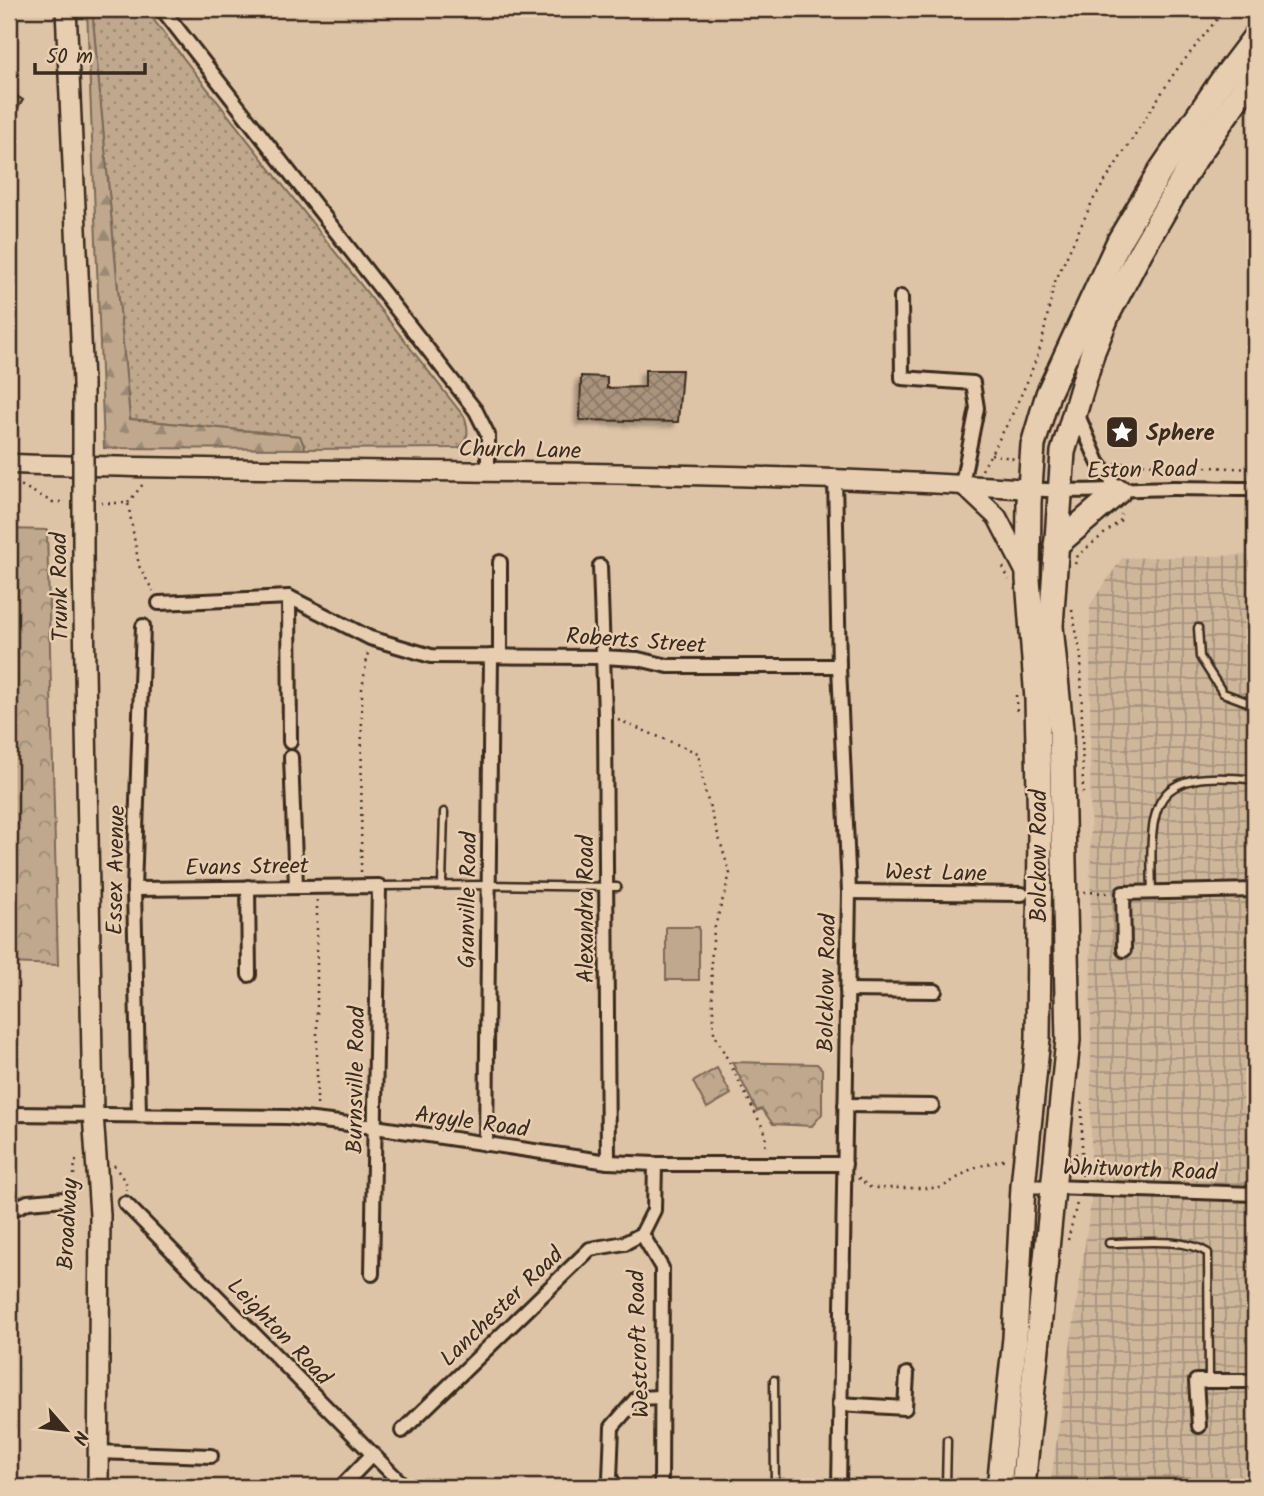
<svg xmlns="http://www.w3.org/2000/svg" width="1264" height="1496" viewBox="0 0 1264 1496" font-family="Kalam,sans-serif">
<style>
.industrial{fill:url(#industrial-grid)}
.grass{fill:url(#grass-dots);stroke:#7d6956;stroke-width:2}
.forest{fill:url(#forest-firs);stroke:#7d6956;stroke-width:2}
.park{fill:url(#park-crowns);stroke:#7d6956;stroke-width:2}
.pitch{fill:#bfa88e;stroke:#7d6956;stroke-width:2}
.building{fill:url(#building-cross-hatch);stroke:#3b2a1e;stroke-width:2;filter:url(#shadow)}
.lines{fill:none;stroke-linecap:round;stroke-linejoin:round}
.lane-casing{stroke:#3b2a1e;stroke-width:11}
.street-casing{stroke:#3b2a1e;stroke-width:18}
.secondary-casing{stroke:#3b2a1e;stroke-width:23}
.primary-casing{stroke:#3b2a1e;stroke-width:24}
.highway-casing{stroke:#3b2a1e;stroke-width:28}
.path{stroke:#3b2a1e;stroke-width:2.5;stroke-dasharray:2 5;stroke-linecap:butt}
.lane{stroke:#e8ceb0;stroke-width:6}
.street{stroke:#e8ceb0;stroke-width:12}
.secondary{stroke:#e8ceb0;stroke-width:18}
.primary{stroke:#e8ceb0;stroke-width:19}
.highway{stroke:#e8ceb0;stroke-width:23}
.primary-bridge-casing{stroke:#3b2a1e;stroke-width:24;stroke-linecap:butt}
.primary-bridge{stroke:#e8ceb0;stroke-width:19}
.labels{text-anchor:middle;stroke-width:5;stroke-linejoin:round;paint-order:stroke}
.poi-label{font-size:23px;font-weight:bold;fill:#3b2a1e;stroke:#e8ceb0;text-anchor:start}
.street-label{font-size:23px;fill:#3b2a1e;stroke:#e8ceb0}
</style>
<defs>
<pattern id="industrial-grid" width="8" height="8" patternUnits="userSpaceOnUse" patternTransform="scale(1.75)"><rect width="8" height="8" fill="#ceb69a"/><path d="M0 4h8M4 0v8" fill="none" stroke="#a8947d"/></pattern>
<pattern id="grass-dots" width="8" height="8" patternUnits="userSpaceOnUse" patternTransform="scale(1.75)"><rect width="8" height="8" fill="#bfa88e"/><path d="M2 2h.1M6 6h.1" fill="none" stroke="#9c8973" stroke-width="1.8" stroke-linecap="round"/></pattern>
<pattern id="forest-firs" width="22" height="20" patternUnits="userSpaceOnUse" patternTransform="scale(1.75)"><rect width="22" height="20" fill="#bfa88e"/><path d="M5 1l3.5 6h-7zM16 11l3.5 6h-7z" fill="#9c8973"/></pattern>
<pattern id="park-crowns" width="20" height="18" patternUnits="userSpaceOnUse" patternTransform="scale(1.75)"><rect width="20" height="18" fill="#bfa88e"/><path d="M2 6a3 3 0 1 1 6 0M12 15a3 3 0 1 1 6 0" fill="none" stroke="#9c8973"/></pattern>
<pattern id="building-cross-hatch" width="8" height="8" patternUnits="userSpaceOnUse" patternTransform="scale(1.75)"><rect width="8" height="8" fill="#aa947d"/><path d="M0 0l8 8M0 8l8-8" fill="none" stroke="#8c7966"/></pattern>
<filter id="shadow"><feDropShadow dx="-4.5" dy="4.5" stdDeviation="2" flood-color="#0004"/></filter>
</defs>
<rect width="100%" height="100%" fill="#dec4a7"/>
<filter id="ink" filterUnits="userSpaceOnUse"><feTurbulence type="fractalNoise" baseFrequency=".0143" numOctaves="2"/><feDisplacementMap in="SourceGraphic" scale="14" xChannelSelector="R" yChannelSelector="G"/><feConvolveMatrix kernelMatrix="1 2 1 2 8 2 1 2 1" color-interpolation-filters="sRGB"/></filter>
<g filter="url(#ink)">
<!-- industrial -->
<path class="industrial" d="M 1255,555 L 1255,1487 L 1050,1487 L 1091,1203 L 1090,605 L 1122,558 Z"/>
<!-- grass -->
<path class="grass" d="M 92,9 L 145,9 L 465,418 C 469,431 469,439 459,448 L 305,449 L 300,436 L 130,419 Z"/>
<!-- forest -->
<path class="forest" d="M 87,9 L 92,9 L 130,419 L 300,436 L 305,449 L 104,448 Z"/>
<!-- park -->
<g class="park">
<path d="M 9,529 L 47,530 L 58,965 L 9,963 Z"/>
<path d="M 732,1062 L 817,1064 L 822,1069 L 822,1114 L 812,1126 L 773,1124 L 762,1109 L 757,1111 Z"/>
<path d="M 717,1068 L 731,1094 L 707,1108 L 693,1082 Z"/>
</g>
<!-- pitch -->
<rect class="pitch" x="666" y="927" width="33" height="53"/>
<!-- building -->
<g class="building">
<path d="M 9,91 L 23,100 L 9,122 Z"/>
<path d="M 645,370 L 682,370 L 678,422 L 580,420 L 581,376 L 607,377 L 607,388 L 645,387 Z"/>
</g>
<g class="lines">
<!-- lane casing -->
<g class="lane-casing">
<g id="lane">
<path d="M 1198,628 L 1200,657 L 1223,693 L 1255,705"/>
<path d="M 442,885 L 444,812"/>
<path d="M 379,886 L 488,885 L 617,887"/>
<path d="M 1152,893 C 1149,800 1151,768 1255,780"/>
<path d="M 1109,1243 C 1138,1243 1184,1237 1208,1253 L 1209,1380"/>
<path d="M 774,1380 L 775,1487"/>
<path d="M 946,1487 L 947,1440"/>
</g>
</g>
<!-- street casing -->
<g class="street-casing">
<g id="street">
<path d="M 162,9 L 476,411 L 488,435 L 488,472"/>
<path d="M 901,297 L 902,378 L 973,383 L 977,408 L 962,484"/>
<path d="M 1077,413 L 1098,462 L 1119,491"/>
<path d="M 835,479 L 839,666 L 849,892 L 839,1487"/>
<path d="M 1030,489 C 1078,493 1125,489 1173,488 C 1200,488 1228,489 1255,489"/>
<path d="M 600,566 L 605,715 L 608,1162"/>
<path d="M 289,597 L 290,742"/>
<path d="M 159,603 L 289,597 L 370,638 L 431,656 L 601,657 L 638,659 L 668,666 L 839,666"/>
<path d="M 500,656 L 500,562"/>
<path d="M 291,757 L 296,886"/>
<path d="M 248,887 L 249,975"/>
<path d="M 134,889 L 379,886 L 372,1274"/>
<path d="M 849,892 L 1022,894"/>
<path d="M 1124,950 L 1123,893 L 1255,890"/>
<path d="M 847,990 L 935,991"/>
<path d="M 845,1105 L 932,1106"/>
<path d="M 9,1114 L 287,1117 L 375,1127 L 608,1162 L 655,1164 L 845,1164"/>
<path d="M 139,1115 L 134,889 L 143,626"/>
<path d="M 486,1144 L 491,656"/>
<path d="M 655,1164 L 654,1210 L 642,1234 L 662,1268 L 661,1487"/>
<path d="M 1023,1186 L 1255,1194"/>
<path d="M 125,1203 L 405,1487"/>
<path d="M 9,1211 L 28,1202 L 65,1199"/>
<path d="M 839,1404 L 905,1408 L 907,1374"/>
<path d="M 1199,1426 L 1196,1381 L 1255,1381"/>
<path d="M 402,1431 L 590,1249 L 625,1243 L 642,1234"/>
<path d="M 98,1452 L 211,1456"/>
<path d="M 341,1487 L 372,1455"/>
<path d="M 618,1487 L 610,1479 L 612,1427 L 637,1398 L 662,1397"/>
</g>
</g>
<!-- secondary casing -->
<g class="secondary-casing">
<g id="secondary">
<path d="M 9,464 C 349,474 690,467 1030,489"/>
<path d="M 962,484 L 997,517 L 1027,575"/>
</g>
</g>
<!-- primary casing -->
<g class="primary-casing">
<g id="primary">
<path d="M 66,9 L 83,383"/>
<path d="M 83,557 L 93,1114 L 100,1215 L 98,1487"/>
</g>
</g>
<!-- highway casing -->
<g class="highway-casing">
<g id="highway">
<path d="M 1056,545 L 1119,491"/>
<path d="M 999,1487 L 1015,1338 L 1023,1186 L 1038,1038 L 1040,835 L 1037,700 L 1028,579 L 1029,502 L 1033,445 L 1048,394 L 1119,241 L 1161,170 L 1221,82 L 1255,37"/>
<path d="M 1023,1487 L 1068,1040 L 1061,729 L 1051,626 L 1063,452 L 1093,351 L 1108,314 L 1141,251 L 1191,165 L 1255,73"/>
</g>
</g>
<!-- path -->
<g class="path">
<path d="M 991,454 L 1015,459"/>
<path d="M 1115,463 L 1255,469"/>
<path d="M 982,470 L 1009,421 L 1028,380 L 1041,346 L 1054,284 L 1093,200 L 1175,72 L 1225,9"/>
<path d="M 15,482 L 52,502 L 66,502"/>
<path d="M 101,503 L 128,503 L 139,566 L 153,591"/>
<path d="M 128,503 L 143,484"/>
<path d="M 1075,564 L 1078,555 L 1120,521 L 1121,514"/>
<path d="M 1003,567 L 1009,580"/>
<path d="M 1072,610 L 1081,656 L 1083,795"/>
<path d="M 1016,695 L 1017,716"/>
<path d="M 618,720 L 698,753 L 705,791 L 730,874 L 714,930 L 711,962 L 714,1033 L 766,1134 L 765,1150"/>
<path d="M 361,872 L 362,689 L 368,652"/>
<path d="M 1084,892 L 1109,893"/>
<path d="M 317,900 L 317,1107"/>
<path d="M 1082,1153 L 1082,1100"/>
<path d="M 1075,1154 L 1082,1154 L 1082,1176"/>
<path d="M 114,1165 L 126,1183 L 126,1190"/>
<path d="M 858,1178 L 871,1188 L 941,1188 L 973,1168 L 1006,1159"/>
<path d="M 73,1189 L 75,1161 L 78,1161"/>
<path d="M 1068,1240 L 1077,1203"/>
</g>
<!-- lane -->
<use href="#lane" class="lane"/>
<!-- street -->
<use href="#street" class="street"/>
<!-- secondary -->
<use href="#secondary" class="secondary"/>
<!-- primary -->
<use href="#primary" class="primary"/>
<!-- highway -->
<use href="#highway" class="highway"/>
<!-- primary-bridge casing -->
<g class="primary-bridge-casing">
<path id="primary-bridge" d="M 83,557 L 83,383"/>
</g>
<!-- primary-bridge -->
<use href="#primary-bridge" class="primary-bridge"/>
</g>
</g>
<!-- icons -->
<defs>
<g id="sight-square" transform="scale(1.75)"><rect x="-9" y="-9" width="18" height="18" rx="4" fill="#3b2a1e" stroke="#e8ceb0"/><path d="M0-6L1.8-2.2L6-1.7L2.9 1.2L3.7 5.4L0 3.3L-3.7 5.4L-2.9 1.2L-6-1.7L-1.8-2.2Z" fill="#fff"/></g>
</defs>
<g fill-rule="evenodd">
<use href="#sight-square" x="1122" y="432"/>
</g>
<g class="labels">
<!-- poi labels -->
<g class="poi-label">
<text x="1146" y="440">Sphere</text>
</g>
<!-- street labels -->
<g class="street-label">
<text transform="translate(520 449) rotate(1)" y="8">Church Lane</text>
<text transform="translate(1142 469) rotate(-1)" y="8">Eston Road</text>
<text transform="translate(59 587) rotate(-91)" y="8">Trunk Road</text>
<text transform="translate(636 640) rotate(4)" y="8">Roberts Street</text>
<text transform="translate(1038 856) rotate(-90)" y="8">Bolckow Road</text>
<text transform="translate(247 866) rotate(-1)" y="8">Evans Street</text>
<text transform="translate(115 870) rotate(-89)" y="8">Essex Avenue</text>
<text transform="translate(936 872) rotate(1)" y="8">West Lane</text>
<text transform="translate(467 900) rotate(-89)" y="8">Granville Road</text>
<text transform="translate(585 909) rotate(-90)" y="8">Alexandra Road</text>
<text transform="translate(826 983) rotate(-89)" y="8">Bolcklow Road</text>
<text transform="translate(355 1080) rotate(-89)" y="8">Burnsville Road</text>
<text transform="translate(472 1121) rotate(8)" y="8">Argyle Road</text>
<text transform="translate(1140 1169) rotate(2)" y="8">Whitworth Road</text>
<text transform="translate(67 1224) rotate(-87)" y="8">Broadway</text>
<text transform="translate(501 1306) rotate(-44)" y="8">Lanchester Road</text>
<text transform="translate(280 1331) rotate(46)" y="8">Leighton Road</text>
<text transform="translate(638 1344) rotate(-92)" y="8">Westcroft Road</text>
</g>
</g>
<!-- margin -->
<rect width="1264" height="1496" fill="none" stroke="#e8ceb0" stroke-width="35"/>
<rect x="18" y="18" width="1229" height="1461" fill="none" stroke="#3b2a1e" stroke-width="2.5" filter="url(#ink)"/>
<!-- north arrow -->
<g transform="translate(66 1430) rotate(118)" stroke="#e8ceb0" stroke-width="5" paint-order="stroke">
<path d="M0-5L12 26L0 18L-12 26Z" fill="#3b2a1e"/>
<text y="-10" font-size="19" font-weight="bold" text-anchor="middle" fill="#3b2a1e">N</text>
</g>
<!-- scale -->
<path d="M35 63v10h110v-10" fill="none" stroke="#3b2a1e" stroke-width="3.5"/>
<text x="46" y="63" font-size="21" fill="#3b2a1e" stroke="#e8ceb0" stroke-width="5" paint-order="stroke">50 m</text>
</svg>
